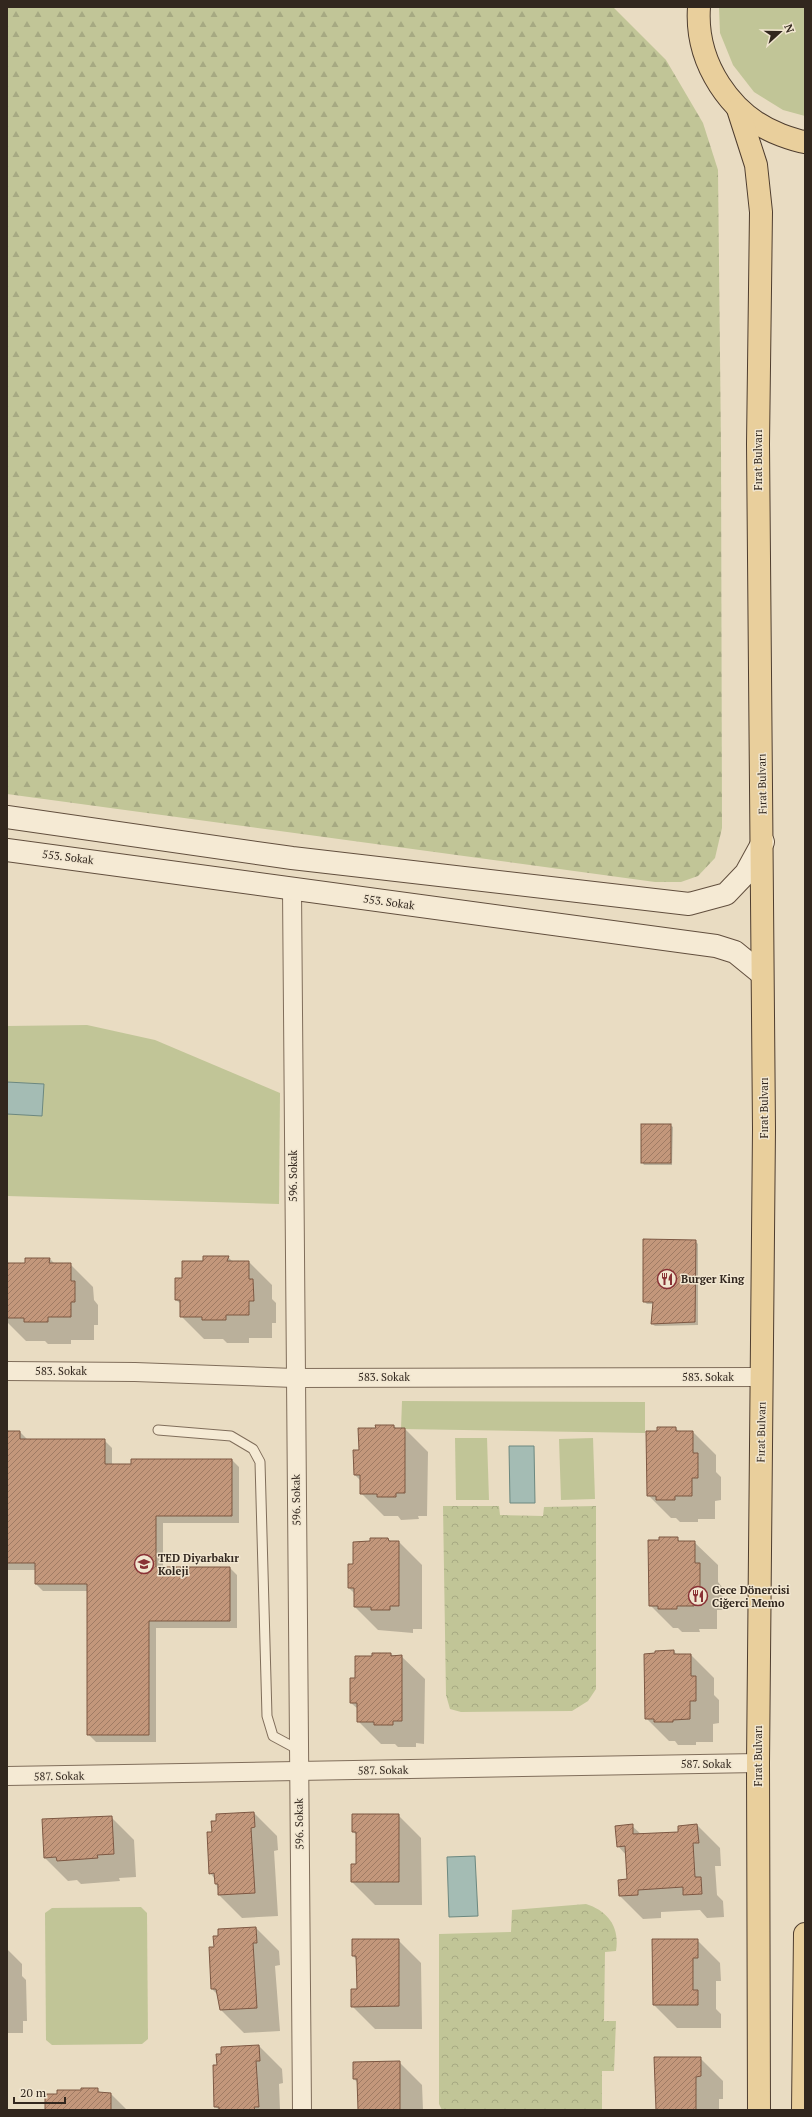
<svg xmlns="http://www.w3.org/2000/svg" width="812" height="2117" viewBox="0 0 812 2117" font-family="'PT Serif',serif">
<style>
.green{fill:#c1c597}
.forest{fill:url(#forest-firs)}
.park{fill:url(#park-crowns)}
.water{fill:#a4bcb4;stroke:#6c8880}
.shadow{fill:#0003}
.building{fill:url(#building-hatch);stroke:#7d5843}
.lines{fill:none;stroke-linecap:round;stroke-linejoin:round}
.service-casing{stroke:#806e5b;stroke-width:11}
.minor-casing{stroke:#806e5b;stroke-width:20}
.secondary-casing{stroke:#624f3e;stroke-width:24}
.primary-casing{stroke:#4e3d2f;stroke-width:24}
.service{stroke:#f5ead4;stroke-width:9}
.minor{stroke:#f5ead4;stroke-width:18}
.secondary{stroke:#f5ead4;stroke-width:22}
.primary{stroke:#e9cf9c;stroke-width:22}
.labels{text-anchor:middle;stroke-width:3;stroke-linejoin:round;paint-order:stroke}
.street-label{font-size:11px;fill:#32271e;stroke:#f1e6d0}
.poi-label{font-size:11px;font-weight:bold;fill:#32271e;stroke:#f1e6d0;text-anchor:start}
</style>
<defs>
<pattern id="forest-firs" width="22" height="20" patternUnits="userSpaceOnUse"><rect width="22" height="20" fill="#c1c597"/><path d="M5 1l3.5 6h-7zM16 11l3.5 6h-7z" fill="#a6a982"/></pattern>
<pattern id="park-crowns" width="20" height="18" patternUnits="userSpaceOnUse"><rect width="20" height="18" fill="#c1c597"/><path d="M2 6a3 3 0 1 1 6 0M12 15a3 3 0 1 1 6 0" fill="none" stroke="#a6a982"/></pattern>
<pattern id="building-hatch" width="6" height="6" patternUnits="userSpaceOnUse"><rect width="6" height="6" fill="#c3977b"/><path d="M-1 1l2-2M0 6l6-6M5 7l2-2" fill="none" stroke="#9f7b64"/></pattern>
</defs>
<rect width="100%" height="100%" fill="#e9dcc2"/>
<!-- green -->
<g class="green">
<path d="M 719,7 L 805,7 L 805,116 L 783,110 L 754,92 L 733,65 L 720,33 Z"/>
<path d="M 87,1025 L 155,1040 L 280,1093 L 279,1204 L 7,1196 L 7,1026 Z"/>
<path d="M 402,1401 L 645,1402 L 645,1433 L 401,1429 Z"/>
<path d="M 455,1438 L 487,1438 L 489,1500 L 456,1500 Z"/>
<path d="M 593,1438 L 595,1499 L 561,1500 L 559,1439 Z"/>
<path d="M 141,1907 L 147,1913 L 148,2039 L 142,2044 L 52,2045 L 46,2040 L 45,1913 L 52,1908 Z"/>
</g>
<!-- forest -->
<path class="forest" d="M 7,7 L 613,7 L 666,60 L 703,123 L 718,170 L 721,447 L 722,828 L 715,858 L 698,876 L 681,882 L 655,882 L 7,794 Z"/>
<!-- park -->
<g class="park">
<path d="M 443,1506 L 499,1506 L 500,1515 L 543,1516 L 544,1507 L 596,1506 L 596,1689 L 588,1701 L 572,1711 L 461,1712 L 450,1709 L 446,1695 Z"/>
<path d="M 586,1904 C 608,1911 620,1927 616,1951 L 605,1952 L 604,2021 L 616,2021 L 614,2071 L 602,2071 L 602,2110 L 442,2110 L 439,2104 L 439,1934 L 511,1932 L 512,1910 Z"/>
</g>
<!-- water -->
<g class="water">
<path d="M 7,1082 L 44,1084 L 42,1116 L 7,1114 Z"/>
<path d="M 509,1446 L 534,1446 L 535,1503 L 510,1503 Z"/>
<path d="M 475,1856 L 478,1916 L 449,1917 L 447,1857 Z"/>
</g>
<!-- shadow -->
<g class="shadow">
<path d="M 670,1125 L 673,1127 L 672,1165 L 644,1165 L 642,1162 Z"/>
<path d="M 695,1241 L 698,1244 L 698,1325 L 655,1326 L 652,1324 L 653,1304 L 647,1304 L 644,1301 Z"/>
<path d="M 228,1257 L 233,1262 L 249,1262 L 272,1285 L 272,1299 L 276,1303 L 276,1323 L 272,1323 L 272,1338 L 249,1338 L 249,1343 L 227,1343 L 223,1339 L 204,1339 L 181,1316 L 181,1304 L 176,1300 L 183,1279 L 204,1262 Z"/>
<path d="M 26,1259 L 50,1259 L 55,1264 L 70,1264 L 93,1287 L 94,1300 L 98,1305 L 98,1325 L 94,1325 L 94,1340 L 71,1340 L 71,1344 L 48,1344 L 45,1341 L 26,1341 L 7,1322 L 7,1264 L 26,1264 Z"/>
<path d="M 394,1426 L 397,1429 L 405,1429 L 428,1452 L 427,1516 L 418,1516 L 419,1519 L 401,1520 L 398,1516 L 384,1516 L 361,1493 L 361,1481 L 355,1475 L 360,1451 L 377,1429 Z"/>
<path d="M 676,1428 L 679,1432 L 693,1432 L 716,1455 L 716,1472 L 721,1477 L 721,1500 L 715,1501 L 715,1519 L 698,1519 L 698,1522 L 680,1522 L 676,1518 L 671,1518 L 648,1495 L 658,1432 Z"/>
<path d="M 7,1432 L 20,1432 L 27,1439 L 104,1440 L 112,1448 L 112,1465 L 232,1460 L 239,1467 L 239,1523 L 163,1523 L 163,1568 L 230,1568 L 237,1575 L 237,1628 L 156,1628 L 156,1742 L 96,1742 L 88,1734 L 88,1591 L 43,1591 L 36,1584 L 36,1570 L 7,1570 Z"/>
<path d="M 677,1538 L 680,1542 L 694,1542 L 718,1565 L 718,1582 L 722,1587 L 723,1610 L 717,1610 L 717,1629 L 699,1629 L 700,1632 L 682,1632 L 678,1628 L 673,1628 L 650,1605 Z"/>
<path d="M 388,1539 L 391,1542 L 399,1542 L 422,1565 L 422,1629 L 413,1629 L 413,1633 L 378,1630 L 355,1607 L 355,1594 L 349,1588 L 349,1565 L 354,1564 L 371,1542 Z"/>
<path d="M 674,1651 L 677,1655 L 691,1655 L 714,1678 L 714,1695 L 719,1700 L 719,1723 L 713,1724 L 713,1742 L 696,1742 L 696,1745 L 678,1745 L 675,1741 L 669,1741 L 646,1718 Z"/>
<path d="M 391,1654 L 394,1656 L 401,1656 L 425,1679 L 424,1744 L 416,1743 L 416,1747 L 398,1747 L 395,1744 L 381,1744 L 358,1721 L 358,1709 L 351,1703 L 356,1679 L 373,1657 Z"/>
<path d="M 254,1813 L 277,1836 L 278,1850 L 274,1851 L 278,1916 L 242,1918 L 219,1895 L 215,1879 L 210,1873 L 213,1833 Z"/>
<path d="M 398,1815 L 421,1838 L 422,1905 L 375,1905 L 352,1882 L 357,1865 L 357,1835 L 353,1832 Z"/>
<path d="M 111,1817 L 134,1840 L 136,1877 L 119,1878 L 120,1881 L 81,1884 L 77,1880 L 68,1881 L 45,1858 Z"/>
<path d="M 697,1825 L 720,1848 L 721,1866 L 715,1866 L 717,1895 L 723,1901 L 724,1917 L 707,1918 L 700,1910 L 661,1912 L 661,1918 L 643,1919 L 620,1896 L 628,1880 L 626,1855 L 618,1846 L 632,1826 L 642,1835 L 679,1832 Z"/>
<path d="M 256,1928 L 279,1951 L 280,1965 L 275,1966 L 280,2031 L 244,2033 L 221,2010 L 218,1995 L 212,1989 L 215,1948 Z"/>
<path d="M 398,1940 L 421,1963 L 422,2029 L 375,2029 L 352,2006 L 358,1989 L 357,1960 L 353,1956 Z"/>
<path d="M 697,1940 L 720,1963 L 721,1981 L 716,1981 L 716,2009 L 721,2014 L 721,2028 L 677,2028 L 654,2005 Z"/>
<path d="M 7,1949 L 22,1964 L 22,1976 L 26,1980 L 27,2021 L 23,2021 L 23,2033 L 7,2033 Z"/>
<path d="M 259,2046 L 282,2069 L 283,2083 L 279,2084 L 280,2110 L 219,2110 L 215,2106 Z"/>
<path d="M 700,2058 L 723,2081 L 723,2099 L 719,2099 L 719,2110 L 657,2110 Z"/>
<path d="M 399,2062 L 422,2085 L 423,2110 L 359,2110 L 358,2083 L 354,2079 Z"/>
<path d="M 97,2089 L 101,2093 L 111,2094 L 127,2110 L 46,2110 L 58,2095 Z"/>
</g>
<!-- building -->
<g class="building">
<rect x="641" y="1124" width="30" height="39"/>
<path d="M 643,1239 L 696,1240 L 695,1322 L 651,1324 L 653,1302 L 643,1302 Z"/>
<path d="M 203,1256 L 229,1256 L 227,1261 L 249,1261 L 249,1279 L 253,1279 L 254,1301 L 249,1301 L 249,1315 L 226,1315 L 226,1320 L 202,1320 L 202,1317 L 180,1317 L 180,1300 L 175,1300 L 175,1278 L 182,1278 L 182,1261 L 203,1261 Z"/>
<path d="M 25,1258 L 50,1258 L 49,1263 L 71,1263 L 71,1281 L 75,1281 L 75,1302 L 71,1302 L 71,1317 L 48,1317 L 48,1322 L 24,1322 L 24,1318 L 7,1318 L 7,1263 L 25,1263 Z"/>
<path d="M 375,1425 L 394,1425 L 394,1428 L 405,1428 L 405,1493 L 396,1493 L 396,1497 L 377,1497 L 377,1494 L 360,1494 L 360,1475 L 354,1475 L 353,1450 L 359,1450 L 358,1428 L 376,1428 Z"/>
<path d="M 657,1427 L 676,1427 L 676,1431 L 693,1431 L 693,1453 L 698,1453 L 698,1478 L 692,1478 L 692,1496 L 675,1496 L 675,1500 L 656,1500 L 656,1496 L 647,1496 L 646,1431 L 657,1431 Z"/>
<path d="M 7,1431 L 20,1431 L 20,1439 L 105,1439 L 105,1464 L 131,1464 L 131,1459 L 232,1459 L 232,1516 L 156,1516 L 156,1567 L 230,1567 L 230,1621 L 149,1621 L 149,1735 L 87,1735 L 87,1584 L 35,1584 L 35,1563 L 7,1563 Z"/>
<path d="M 659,1537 L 678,1537 L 678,1541 L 695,1541 L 695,1563 L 700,1563 L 700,1588 L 694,1588 L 694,1606 L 677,1606 L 677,1609 L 658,1609 L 658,1606 L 649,1606 L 648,1540 L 659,1540 Z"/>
<path d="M 370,1538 L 388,1538 L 389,1541 L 399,1541 L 399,1606 L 390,1606 L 390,1610 L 371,1610 L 371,1607 L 354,1607 L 354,1588 L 348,1588 L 348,1564 L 353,1564 L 353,1542 L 370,1541 Z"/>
<path d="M 674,1650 L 674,1654 L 691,1654 L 691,1676 L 696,1676 L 696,1701 L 690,1701 L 690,1719 L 673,1720 L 673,1722 L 654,1722 L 654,1719 L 645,1719 L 644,1654 L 655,1653 L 655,1651 Z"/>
<path d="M 372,1653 L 391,1653 L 391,1656 L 402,1655 L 402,1721 L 393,1721 L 393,1725 L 374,1725 L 374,1722 L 357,1722 L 357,1703 L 350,1703 L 350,1678 L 355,1678 L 355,1656 L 372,1656 Z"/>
<path d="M 254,1812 L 255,1827 L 251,1828 L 255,1893 L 218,1895 L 218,1884 L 215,1884 L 214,1873 L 209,1874 L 207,1832 L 212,1832 L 211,1821 L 216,1821 L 216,1814 Z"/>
<path d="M 352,1814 L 399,1814 L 399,1882 L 351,1882 L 351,1864 L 356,1864 L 356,1832 L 352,1832 Z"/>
<path d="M 112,1816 L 114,1854 L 97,1855 L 98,1858 L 57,1861 L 56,1857 L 44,1858 L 42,1819 Z"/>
<path d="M 633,1824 L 633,1834 L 678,1832 L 678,1826 L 697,1824 L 699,1843 L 693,1843 L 695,1877 L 701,1877 L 702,1894 L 683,1895 L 683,1887 L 638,1890 L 638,1895 L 619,1896 L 618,1880 L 627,1879 L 625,1846 L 617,1847 L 615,1826 Z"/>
<path d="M 256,1927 L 257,1943 L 253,1943 L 257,2008 L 220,2010 L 216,1989 L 211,1989 L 209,1947 L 214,1947 L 213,1936 L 218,1936 L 218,1929 Z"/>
<path d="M 352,1939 L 399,1939 L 399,2006 L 351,2007 L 351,1989 L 357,1989 L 356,1956 L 352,1956 Z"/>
<path d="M 652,1939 L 698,1939 L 698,1958 L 693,1958 L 693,1990 L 698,1990 L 698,2005 L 653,2005 Z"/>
<path d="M 259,2045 L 260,2061 L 256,2061 L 259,2107 L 254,2107 L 255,2110 L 219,2110 L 219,2107 L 214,2107 L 213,2065 L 217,2065 L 216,2054 L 221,2054 L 221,2047 Z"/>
<path d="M 654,2057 L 701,2057 L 701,2076 L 696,2077 L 696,2110 L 656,2110 Z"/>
<path d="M 400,2061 L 400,2110 L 358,2110 L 357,2079 L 353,2079 L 353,2062 Z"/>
<path d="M 81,2088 L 98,2088 L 98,2092 L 111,2093 L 111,2110 L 45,2110 L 45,2094 L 57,2094 L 57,2090 L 81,2090 Z"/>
</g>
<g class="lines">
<!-- service casing -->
<g class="service-casing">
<path id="service" d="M 158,1430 L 231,1436 L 253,1449 L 260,1462 L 267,1716 L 273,1736 L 299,1750"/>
</g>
<!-- minor casing -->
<g class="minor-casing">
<g id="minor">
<path d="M 292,889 L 302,2110"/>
<path d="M 7,1371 L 135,1372 L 294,1378 L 762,1377"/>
<path d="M 7,1776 L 758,1763"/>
</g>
</g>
<!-- secondary casing -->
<g class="secondary-casing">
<g id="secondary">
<path d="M 7,817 L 292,858 L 689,904 L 726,894 L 746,873 L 763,842"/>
<path d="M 7,850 L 716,946 L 735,952 L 762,974"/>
</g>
</g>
<!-- primary casing -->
<g class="primary-casing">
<g id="primary">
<path d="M 699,7 C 695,62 730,116 781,135 C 789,138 797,141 805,142"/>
<path d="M 738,109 L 756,165 L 761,212 L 758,444 L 764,1129 L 758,1763 L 759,2110"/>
<path d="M 803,2110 L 805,1934"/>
</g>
</g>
<!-- service -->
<use href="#service" class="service"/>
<!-- minor -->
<use href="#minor" class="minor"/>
<!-- secondary -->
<use href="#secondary" class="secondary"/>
<!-- primary -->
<use href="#primary" class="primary"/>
</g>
<!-- icons -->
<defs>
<g id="restaurant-ring" transform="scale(1)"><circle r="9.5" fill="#f1e6d0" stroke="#893135" stroke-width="1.5"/><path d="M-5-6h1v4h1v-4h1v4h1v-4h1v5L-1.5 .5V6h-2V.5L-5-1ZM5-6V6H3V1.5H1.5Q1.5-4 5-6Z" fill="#893135"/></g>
<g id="school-ring" transform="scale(1)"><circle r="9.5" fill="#f1e6d0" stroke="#893135" stroke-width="1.5"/><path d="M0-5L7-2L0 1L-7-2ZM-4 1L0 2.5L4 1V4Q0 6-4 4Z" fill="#893135"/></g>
</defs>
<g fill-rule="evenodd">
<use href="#restaurant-ring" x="667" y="1279"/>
<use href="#school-ring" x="144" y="1564"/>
<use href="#restaurant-ring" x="698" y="1596"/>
</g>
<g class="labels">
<!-- street labels -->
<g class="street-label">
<text transform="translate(758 460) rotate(-90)" y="4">Fırat Bulvarı</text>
<text transform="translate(762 784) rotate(-91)" y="4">Fırat Bulvarı</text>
<text transform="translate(68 857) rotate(7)" y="4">553. Sokak</text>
<text transform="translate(389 902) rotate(8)" y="4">553. Sokak</text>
<text transform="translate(764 1108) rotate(-90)" y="4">Fırat Bulvarı</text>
<text transform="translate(293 1176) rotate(-90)" y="4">596. Sokak</text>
<text x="61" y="1375">583. Sokak</text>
<text x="384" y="1381">583. Sokak</text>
<text x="708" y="1381">583. Sokak</text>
<text transform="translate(761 1432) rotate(-89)" y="4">Fırat Bulvarı</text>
<text transform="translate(296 1500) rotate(-91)" y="4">596. Sokak</text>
<text transform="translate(758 1756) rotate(-90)" y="4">Fırat Bulvarı</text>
<text x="706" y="1768">587. Sokak</text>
<text transform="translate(383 1770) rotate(-1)" y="4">587. Sokak</text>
<text transform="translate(59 1776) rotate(-1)" y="4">587. Sokak</text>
<text transform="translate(299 1824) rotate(-91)" y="4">596. Sokak</text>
</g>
<!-- poi labels -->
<g class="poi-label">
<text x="681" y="1283">Burger King</text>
<text x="158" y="1562">TED Diyarbakır<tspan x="158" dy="13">Koleji</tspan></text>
<text x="712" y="1594">Gece Dönercisi<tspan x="712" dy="13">Ciğerci Memo</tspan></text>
</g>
</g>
<!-- border -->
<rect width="812" height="2117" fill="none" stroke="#32271e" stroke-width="16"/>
<!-- north arrow -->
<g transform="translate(780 32) rotate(69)" stroke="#f1e6d0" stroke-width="3" paint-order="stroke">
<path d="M0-3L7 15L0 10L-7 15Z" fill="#32271e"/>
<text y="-6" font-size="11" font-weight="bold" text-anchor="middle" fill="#32271e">N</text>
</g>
<!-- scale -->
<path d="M14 2097v6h51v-6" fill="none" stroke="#32271e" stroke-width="2"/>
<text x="20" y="2097" font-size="12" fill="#32271e" stroke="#f1e6d0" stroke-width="3" paint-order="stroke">20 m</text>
</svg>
